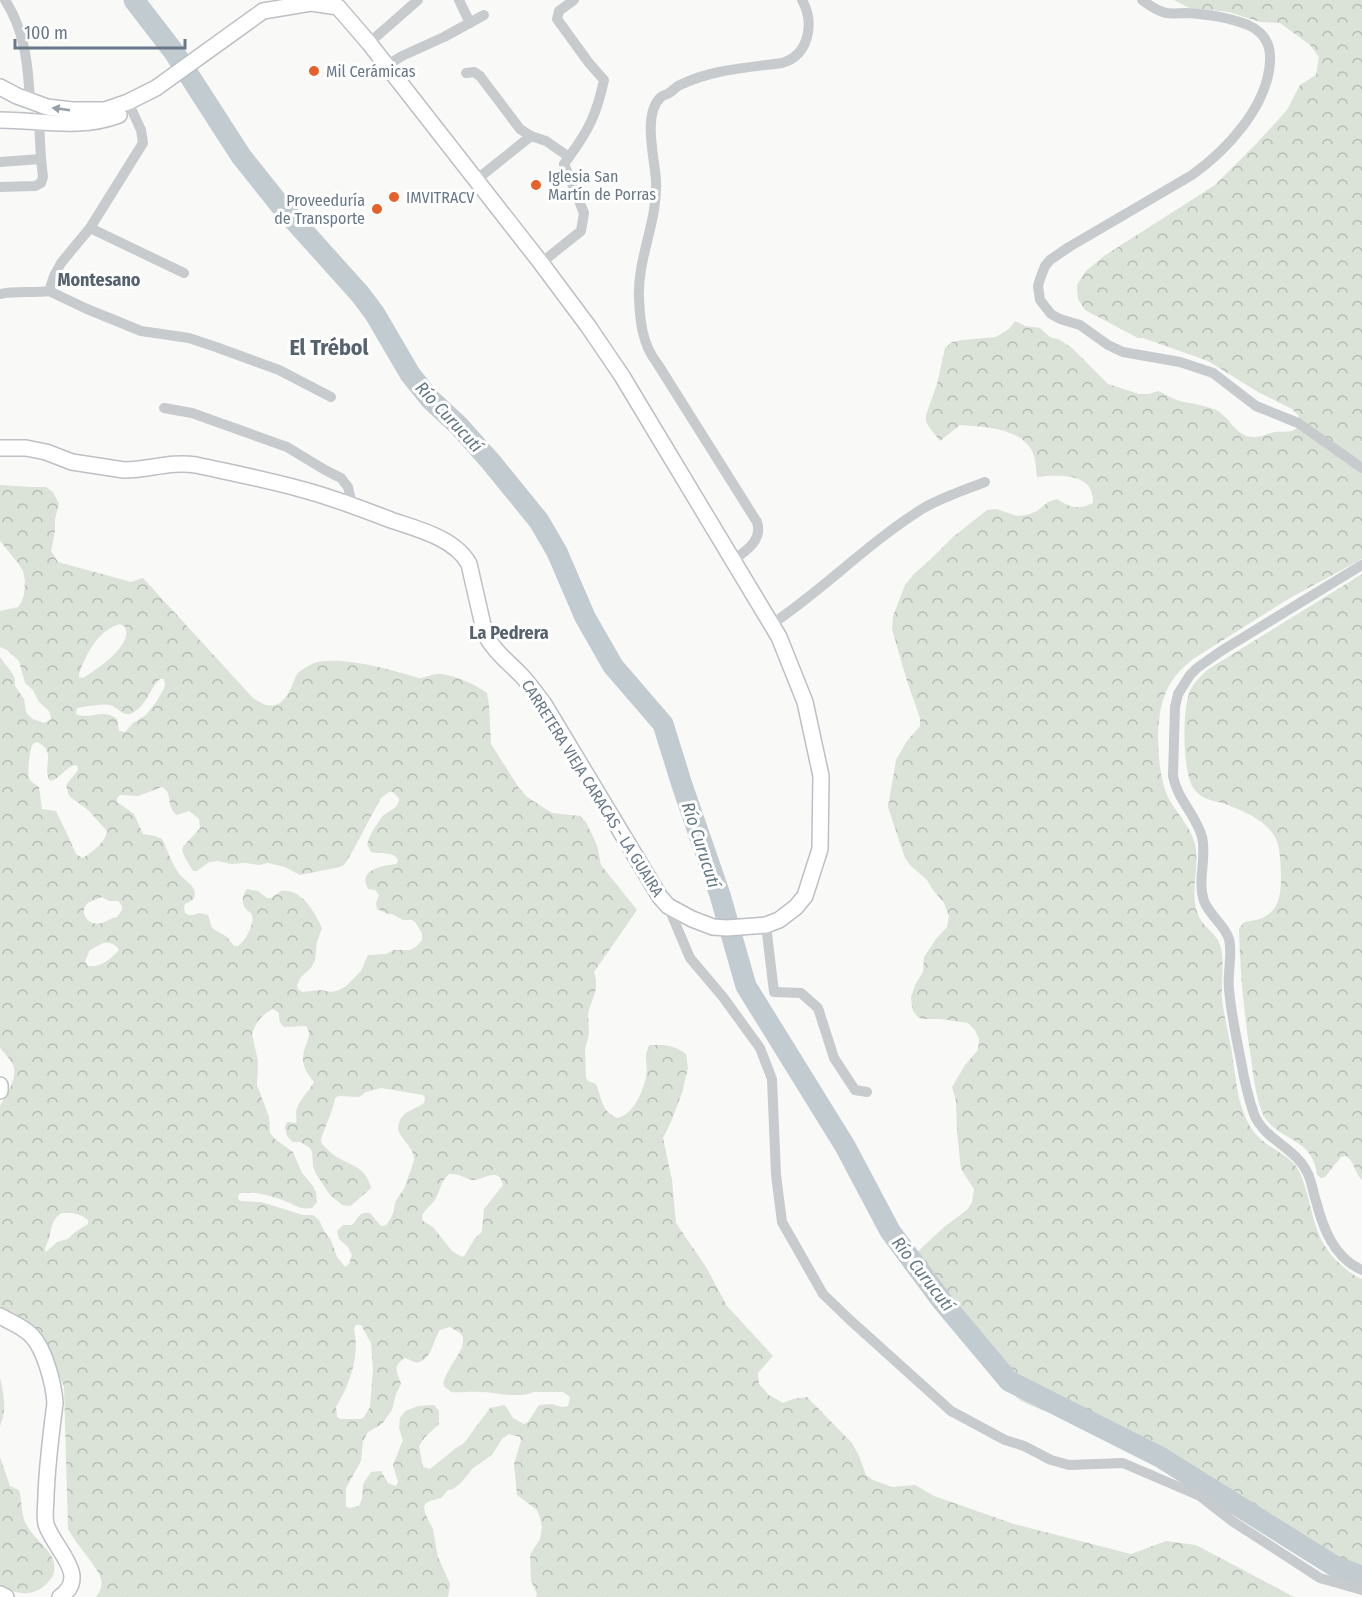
<svg xmlns="http://www.w3.org/2000/svg" width="1362" height="1597" viewBox="0 0 1362 1597" font-family="'Fira Sans Condensed',sans-serif">
<style>
.forest{fill:url(#forest-crowns);fill-rule:evenodd}
.lines{fill:none;stroke-linecap:round;stroke-linejoin:round}
.river{stroke:#c2cbd0;stroke-width:21}
.secondary-casing{stroke:#bcc0c5;stroke-width:18}
.street{stroke:#c7cbce;stroke-width:10}
.secondary{stroke:#fff;stroke-width:15}
.oneway{fill:#95a0ac}
.poi-dot{fill:#e6602a;stroke:#fff;stroke-width:2}
.labels{text-anchor:middle;stroke-width:6;stroke-linejoin:round;paint-order:stroke}
.poi-label{font-size:16px;fill:#687889;stroke:#fff;text-anchor:start}
.street-label{font-size:16px;fill:#687889;stroke:#fff}
.neighbourhood-label{font-size:18px;font-weight:bold;fill:#56626e;stroke:#fff}
.water-label{font-size:18px;font-style:italic;fill:#647983;stroke:#fff}
.district-label{font-size:22px;font-weight:bold;fill:#56626e;stroke:#fff}
</style>
<defs>
<pattern id="forest-crowns" width="20" height="18" patternUnits="userSpaceOnUse" patternTransform="scale(1.5)"><rect width="20" height="18" fill="#dbe2d8"/><path d="M2 6a3 3 0 1 1 6 0M12 15a3 3 0 1 1 6 0" fill="none" stroke="#b5bcb5"/></pattern>
</defs>
<rect width="100%" height="100%" fill="#f9f9f7"/>
<!-- forest -->
<g class="forest">
<path d="M 1174,0 L 1362,0 L 1362,559 L 1290,598 L 1193,659 C 1182,668 1173,677 1167,690 C 1154,715 1156,771 1168,797 C 1176,813 1190,825 1195,844 C 1200,866 1190,890 1197,912 C 1201,926 1216,932 1220,945 C 1225,958 1221,984 1222,999 C 1224,1017 1229,1035 1232,1053 C 1234,1068 1236,1083 1239,1098 C 1243,1114 1250,1131 1263,1141 C 1276,1152 1293,1157 1300,1173 C 1314,1206 1310,1233 1336,1260 C 1344,1268 1352,1275 1362,1279 L 1362,1579 L 1341,1579 L 1333,1577 L 1306,1559 L 1294,1547 L 1273,1531 L 1257,1512 L 1207,1476 L 1188,1470 L 1178,1471 L 1152,1460 L 1144,1455 L 1126,1435 L 1096,1416 L 1077,1409 L 1044,1411 L 1021,1401 L 1000,1382 L 986,1366 L 974,1344 L 952,1320 L 945,1310 L 938,1293 L 925,1279 L 913,1256 L 944,1227 L 967,1210 L 972,1202 L 974,1189 L 961,1169 L 957,1132 L 956,1101 L 952,1087 L 965,1065 L 978,1050 L 979,1039 L 975,1030 L 968,1023 L 940,1019 L 922,1019 L 918,1017 L 913,1011 L 912,1007 L 911,997 L 915,985 L 923,972 L 924,957 L 936,939 L 947,927 L 949,916 L 944,903 L 933,890 L 927,880 L 911,866 L 905,858 L 888,807 L 896,760 L 907,741 L 920,726 L 920,718 L 907,681 L 892,629 L 893,616 L 905,585 L 914,574 L 932,558 L 953,537 L 987,510 L 996,509 L 1017,516 L 1027,515 L 1037,511 L 1048,502 L 1057,499 C 1071,508 1078,510 1093,503 C 1095,472 1058,475 1037,477 C 1036,469 1036,460 1033,453 C 1021,427 984,427 960,425 L 940,441 L 929,427 L 926,421 L 926,415 L 937,384 L 945,348 L 952,342 L 962,340 L 996,337 L 1009,329 L 1015,321 L 1025,326 L 1040,328 L 1050,337 L 1060,340 L 1072,348 L 1108,384 L 1139,394 L 1149,394 L 1158,391 C 1166,394 1172,399 1180,401 C 1192,404 1204,405 1216,410 C 1230,417 1236,437 1253,437 C 1261,438 1268,433 1276,432 C 1286,431 1295,434 1301,423 L 1298,415 L 1292,409 L 1258,392 L 1208,361 L 1143,338 L 1138,338 L 1085,310 L 1078,299 L 1077,285 L 1085,272 L 1104,256 L 1215,185 L 1257,143 L 1287,110 L 1300,85 L 1316,75 L 1319,57 L 1310,45 L 1280,23 L 1260,22 L 1229,12 L 1189,8 Z"/>
<path d="M 0,485 L 32,487 L 46,487 L 53,492 L 59,504 L 55,519 L 55,531 L 51,551 L 58,562 L 131,582 L 143,578 L 253,698 C 270,710 281,708 290,690 C 293,685 294,678 298,673 C 301,670 309,665 314,663 C 341,655 392,670 419,678 C 426,678 431,674 438,674 C 452,674 475,684 487,693 L 489,705 L 491,744 L 519,788 L 527,797 L 552,813 L 580,816 L 586,822 L 597,845 L 601,865 L 637,910 L 594,972 L 596,980 L 596,989 L 588,1013 L 589,1034 L 585,1049 L 586,1077 L 588,1081 L 596,1084 C 602,1098 601,1111 617,1118 C 633,1115 643,1092 646,1077 C 649,1065 642,1056 650,1045 C 667,1045 672,1044 686,1054 L 688,1068 L 682,1093 L 671,1122 L 663,1138 L 672,1180 L 676,1223 L 706,1267 L 727,1306 L 773,1356 L 758,1373 L 759,1384 L 769,1395 L 783,1403 L 793,1399 L 807,1397 L 852,1443 L 859,1456 L 866,1475 L 873,1480 L 892,1487 L 915,1485 L 934,1496 L 1014,1524 L 1131,1554 L 1166,1541 L 1196,1545 L 1294,1597 L 536,1597 L 537,1594 L 531,1581 L 530,1555 L 540,1539 L 542,1527 L 540,1518 L 537,1510 L 517,1495 L 514,1464 L 521,1441 L 520,1437 L 509,1434 L 502,1439 L 492,1455 L 473,1468 L 461,1483 L 453,1489 L 448,1490 L 441,1498 L 433,1500 L 426,1503 L 424,1506 L 425,1513 L 433,1529 L 438,1557 L 450,1584 L 448,1597 L 96,1597 C 100,1592 103,1585 101,1579 C 98,1567 75,1543 68,1529 L 64,1386 L 55,1368 L 27,1326 L 0,1308 L 0,1106 C 6,1094 20,1076 12,1063 C 9,1057 3,1053 0,1047 L 0,657 L 12,673 L 15,679 L 15,686 L 24,699 L 26,711 L 28,715 L 33,719 L 44,723 L 50,720 L 51,718 L 49,711 L 39,702 L 33,690 L 25,683 L 19,661 L 7,650 L 0,647 L 0,611 L 18,607 L 21,603 L 24,595 L 25,581 L 23,571 L 18,563 L 0,541 ZM 120,624 L 125,627 C 134,645 96,670 83,678 L 79,677 L 79,674 C 86,654 98,630 120,624 ZM 160,679 L 164,679 L 165,686 L 157,701 L 146,715 L 133,723 L 125,732 L 119,731 L 117,719 C 102,707 90,721 76,714 L 77,708 C 82,707 106,703 110,705 C 119,708 124,719 134,712 C 147,705 149,689 160,679 ZM 37,742 C 58,752 41,767 50,781 C 60,779 64,769 74,765 L 77,766 L 78,770 L 66,785 L 69,796 L 88,810 L 107,831 C 106,842 92,852 83,858 L 76,854 L 67,834 L 56,811 L 42,809 L 39,787 C 35,784 30,782 29,777 C 27,773 30,747 33,744 C 34,743 36,743 37,742 ZM 162,787 C 174,793 165,807 177,815 L 189,811 L 199,819 L 200,828 C 182,851 175,842 193,871 L 197,871 L 209,862 L 218,861 L 230,864 L 245,863 L 259,865 L 268,863 L 285,867 L 300,875 L 340,867 L 344,865 L 351,854 L 381,798 L 389,792 L 393,792 L 399,798 C 399,810 388,810 381,818 C 375,826 370,835 367,844 L 371,852 C 380,855 395,850 398,861 L 396,864 C 383,866 357,869 368,889 L 375,890 L 379,895 L 376,903 L 377,909 L 388,914 L 392,914 L 403,920 L 412,920 L 415,922 L 422,933 L 422,940 L 417,946 L 410,950 L 394,950 L 386,954 L 368,955 L 361,971 L 346,986 L 339,990 L 332,992 L 319,990 L 302,992 L 298,989 L 297,985 L 301,977 L 311,968 L 315,960 L 317,941 L 322,928 C 314,911 302,889 281,891 L 271,898 L 267,898 L 258,891 L 247,889 C 243,894 241,901 245,908 C 248,912 250,911 252,915 C 255,924 245,941 238,946 L 234,946 L 227,937 L 212,928 L 208,915 L 200,913 L 193,915 L 189,915 L 185,913 L 184,908 L 185,904 C 189,902 195,900 195,894 C 195,886 185,880 180,875 C 172,864 168,851 162,839 L 155,836 L 143,834 L 134,814 L 117,802 L 117,798 L 120,795 L 138,796 ZM 102,897 L 109,901 L 118,901 L 122,906 L 122,910 L 117,917 C 108,918 103,926 93,923 C 85,921 80,909 88,903 C 91,901 98,899 102,897 ZM 103,943 C 109,942 116,944 119,950 C 111,959 100,968 88,966 L 85,961 L 90,950 ZM 273,1009 L 279,1013 C 279,1019 279,1024 285,1027 L 306,1026 C 318,1042 288,1052 314,1082 C 309,1092 300,1098 297,1108 C 295,1113 297,1118 296,1123 L 287,1122 L 285,1127 L 287,1136 L 293,1142 L 300,1142 L 310,1148 L 312,1152 L 313,1166 L 316,1174 L 330,1195 L 342,1205 L 350,1206 L 353,1204 L 371,1188 C 365,1162 343,1166 327,1149 C 327,1149 321,1143 321,1142 C 320,1137 335,1107 335,1098 L 339,1096 L 359,1097 L 366,1092 L 381,1088 L 423,1095 L 425,1098 L 424,1103 C 411,1112 399,1111 398,1130 C 402,1140 414,1148 414,1159 C 414,1163 406,1182 405,1187 C 402,1193 397,1197 395,1203 C 394,1210 393,1216 389,1221 C 386,1226 387,1225 381,1226 L 370,1213 C 358,1212 360,1217 352,1225 L 343,1225 L 337,1231 L 339,1239 L 348,1247 L 352,1255 L 349,1264 L 345,1267 L 337,1257 L 331,1240 L 324,1231 L 319,1220 L 313,1215 L 303,1215 L 261,1202 L 240,1201 L 238,1198 L 239,1194 C 249,1189 274,1197 285,1201 C 295,1205 300,1210 312,1208 L 317,1202 L 316,1193 L 313,1186 L 302,1173 L 293,1152 L 275,1139 L 270,1133 L 269,1117 L 257,1085 L 258,1061 L 252,1034 C 255,1023 263,1013 273,1009 ZM 449,1174 C 461,1173 464,1179 473,1180 C 484,1180 499,1166 503,1185 L 484,1209 L 482,1230 L 481,1233 L 475,1238 L 465,1255 L 462,1257 L 452,1251 L 433,1227 L 423,1221 L 422,1216 C 425,1208 434,1204 437,1196 C 441,1187 441,1182 449,1174 ZM 62,1213 C 72,1213 80,1213 88,1220 L 88,1224 L 74,1233 L 68,1239 L 57,1242 L 46,1252 L 45,1249 C 46,1244 50,1239 50,1234 C 52,1225 53,1218 62,1213 ZM 356,1325 L 361,1325 L 371,1343 L 373,1370 L 370,1407 L 364,1417 L 361,1419 L 341,1419 L 337,1417 L 336,1407 C 350,1384 360,1356 354,1329 ZM 450,1327 L 460,1333 L 463,1337 C 463,1341 463,1343 462,1347 C 459,1356 441,1378 444,1386 C 445,1387 450,1391 451,1392 C 461,1393 471,1391 480,1392 C 498,1392 516,1399 534,1392 L 563,1392 L 570,1397 L 568,1406 L 562,1407 L 552,1404 L 539,1405 L 528,1422 L 524,1424 L 513,1418 L 507,1408 L 504,1405 L 490,1408 L 464,1443 L 456,1448 L 430,1469 L 423,1467 L 419,1446 L 425,1437 L 439,1424 L 439,1411 L 434,1405 L 418,1406 L 405,1411 L 400,1418 L 399,1428 L 403,1440 L 393,1465 L 398,1482 L 396,1486 L 388,1483 L 381,1471 L 371,1472 L 363,1484 L 362,1499 L 359,1506 L 350,1508 L 346,1507 L 346,1488 L 361,1461 L 363,1441 L 368,1432 L 382,1424 L 392,1410 L 396,1394 L 401,1384 C 398,1372 391,1367 405,1358 L 417,1363 C 433,1358 432,1342 440,1330 Z"/>
<path d="M 1362,574 L 1362,1180 C 1354,1173 1356,1163 1346,1156 L 1341,1157 L 1325,1177 L 1321,1178 L 1317,1175 C 1313,1135 1275,1142 1262,1112 C 1256,1097 1253,1074 1251,1058 C 1244,1015 1240,972 1239,929 L 1243,923 C 1247,921 1251,921 1256,920 C 1278,914 1281,898 1281,877 C 1281,868 1280,849 1277,841 C 1268,820 1242,810 1222,803 C 1211,800 1201,799 1194,789 C 1182,773 1182,709 1190,691 C 1194,682 1201,676 1207,670 Z"/>
<path d="M 0,1378 C 4,1395 7,1410 0,1426 Z"/>
<path d="M 0,1457 L 10,1486 L 19,1490 C 22,1500 21,1513 25,1522 C 32,1537 46,1545 53,1559 C 55,1565 55,1572 52,1577 C 38,1597 22,1596 0,1587 Z"/>
</g>
<g class="lines">
<!-- river -->
<path class="river" d="M 134,0 L 174,52 L 241,156 L 280,205 L 360,294 L 375,314 L 410,374 L 430,399 L 459,426 L 491,462 L 539,521 L 557,552 L 585,617 L 613,666 L 663,724 L 682,785 L 720,895 L 746,986 L 845,1146 L 890,1231 L 942,1301 L 1009,1381 L 1160,1457 L 1336,1567 L 1362,1576"/>
<!-- secondary casing -->
<g class="secondary-casing">
<g id="secondary">
<path d="M 0,87 L 17,96 L 47,107 L 72,110 L 105,110 L 128,102 L 156,88 L 263,11 L 311,3 L 338,7 L 369,43 L 541,263 L 588,326 L 622,376 L 779,637 L 805,702 L 821,776 L 820,849 L 805,896 L 796,907 L 779,920 L 766,925 L 727,928 L 713,927 L 692,919 L 668,906 L 660,897 L 544,704 C 536,694 529,683 520,674 C 507,661 494,651 485,634 L 469,564 C 455,538 417,529 391,520 C 362,509 334,498 304,490 C 269,480 232,473 196,465 C 169,461 150,470 124,470 L 72,462 L 46,452 L 26,448 L 0,448"/>
<path d="M 0,120 C 40,120 80,130 119,115"/>
<path d="M 0,1085 L 0,1091"/>
<path d="M 0,1316 C 10,1322 24,1327 32,1336 C 45,1350 54,1385 55,1403 C 51,1434 47,1465 46,1496 C 46,1505 44,1516 46,1524 C 53,1548 91,1576 60,1597"/>
<path d="M 0,1594 L 6,1597"/>
</g>
</g>
<!-- street -->
<g class="street">
<path d="M 5,0 C 25,31 28,65 30,101"/>
<path d="M 459,0 L 470,23"/>
<path d="M 1142,0 C 1149,5 1157,11 1166,13 C 1172,14 1179,13 1185,13 C 1206,14 1228,17 1248,25 C 1264,32 1271,44 1270,61 C 1268,106 1227,150 1192,175 L 1069,247 L 1050,260 L 1045,266 L 1040,279 L 1038,286 L 1040,300 L 1051,314 L 1060,319 L 1080,325 L 1108,345 L 1123,352 L 1180,362 L 1213,373 L 1256,406 L 1298,423 L 1362,468"/>
<path d="M 369,43 L 418,0"/>
<path d="M 386,66 L 402,56 L 444,37 L 484,15"/>
<path d="M 466,73 L 474,72 L 480,76 L 520,129 L 531,136 L 546,141 L 569,157 L 564,164 L 584,213 L 581,231 L 541,263"/>
<path d="M 128,102 L 141,130 L 143,143 L 90,228 L 61,263 L 54,276 L 49,291 L 87,309 L 141,331 L 189,338 L 216,347 L 279,370 L 331,397"/>
<path d="M 569,157 C 589,130 597,113 604,80 L 589,63 L 557,19 L 559,11 L 574,0"/>
<path d="M 0,162 L 41,159"/>
<path d="M 476,180 L 531,136"/>
<path d="M 0,187 L 35,186 L 41,183 L 43,177 L 41,159 L 39,122"/>
<path d="M 90,228 L 184,273"/>
<path d="M 0,294 C 16,291 33,293 49,291"/>
<path d="M 164,408 L 192,413 L 287,447 L 325,470 L 341,478 L 348,487 L 352,505 L 354,506"/>
<path d="M 733,560 C 746,551 763,540 757,522 L 657,363 C 642,344 640,321 639,298 C 637,259 658,221 656,181 C 655,159 642,114 661,97 C 663,95 666,95 669,93 C 673,91 675,87 680,85 C 713,69 746,68 782,63 C 809,55 815,23 802,0"/>
<path d="M 1362,565 L 1221,651 L 1197,668 L 1190,675 L 1178,694 L 1175,707 L 1173,776 C 1177,799 1196,815 1202,837 C 1207,858 1197,881 1204,901 C 1209,915 1225,925 1229,939 C 1233,955 1227,973 1229,989 C 1231,1013 1236,1037 1241,1061 C 1244,1079 1248,1097 1254,1114 C 1264,1140 1296,1147 1308,1174 C 1312,1183 1313,1192 1316,1201 C 1323,1228 1334,1258 1362,1270"/>
<path d="M 772,624 C 824,589 868,543 922,509 C 938,499 967,489 985,482"/>
<path d="M 668,906 L 690,958 L 723,997 L 760,1048 L 772,1079 L 776,1175 L 782,1222 L 823,1294 L 850,1320 L 951,1411 L 1005,1440 L 1024,1446 L 1051,1460 L 1069,1465 L 1123,1463 L 1200,1496 L 1232,1521 L 1320,1578 L 1362,1590"/>
<path d="M 766,925 L 774,992 L 801,993 L 818,1008 L 834,1058 L 855,1090 L 867,1092"/>
</g>
<!-- secondary -->
<use href="#secondary" class="secondary"/>
</g>
<!-- one-way arrows -->
<defs><path id="oneway-solid" d="M-6-.8H1V-3.2L6.5 0L1 3.2V.8H-6Z" transform="scale(1.5)"/></defs>
<use class="oneway" href="#oneway-solid" transform="translate(61 109) rotate(-172)"/>
<!-- markers -->
<g class="poi-dot">
<circle cx="314" cy="71" r="6"/>
<circle cx="536" cy="185" r="6"/>
<circle cx="394" cy="197" r="6"/>
<circle cx="377" cy="209" r="6"/>
</g>
<g class="labels">
<!-- poi labels -->
<g class="poi-label">
<text x="326" y="77">Mil Cerámicas</text>
<text x="548" y="182">Iglesia San<tspan x="548" dy="18">Martín de Porras</tspan></text>
<text x="406" y="203">IMVITRACV</text>
<text x="365" y="206" text-anchor="end">Proveeduría<tspan x="365" dy="18">de Transporte</tspan></text>
</g>
<!-- street labels -->
<g class="street-label">
<text transform="translate(593 788) rotate(58)" y="6">CARRETERA VIEJA CARACAS - LA GUAIRA</text>
</g>
<!-- neighbourhood labels -->
<g class="neighbourhood-label">
<text x="99" y="286">Montesano</text>
<text x="509" y="639">La Pedrera</text>
</g>
<!-- water labels -->
<g class="water-label">
<text transform="translate(449 417) rotate(47)" y="6">Río Curucutí</text>
<text transform="translate(701 845) rotate(72)" y="6">Río Curucutí</text>
<text transform="translate(923 1274) rotate(52)" y="6">Río Curucutí</text>
</g>
<!-- district labels -->
<g class="district-label">
<text x="329" y="355">El Trébol</text>
</g>
</g>
<!-- scale -->
<path d="M15 39v9h170v-9" fill="none" stroke="#687889" stroke-width="3"/>
<text x="24" y="39" font-size="18" fill="#687889" stroke="#ffffff" stroke-width="4.5" paint-order="stroke">100 m</text>
</svg>
